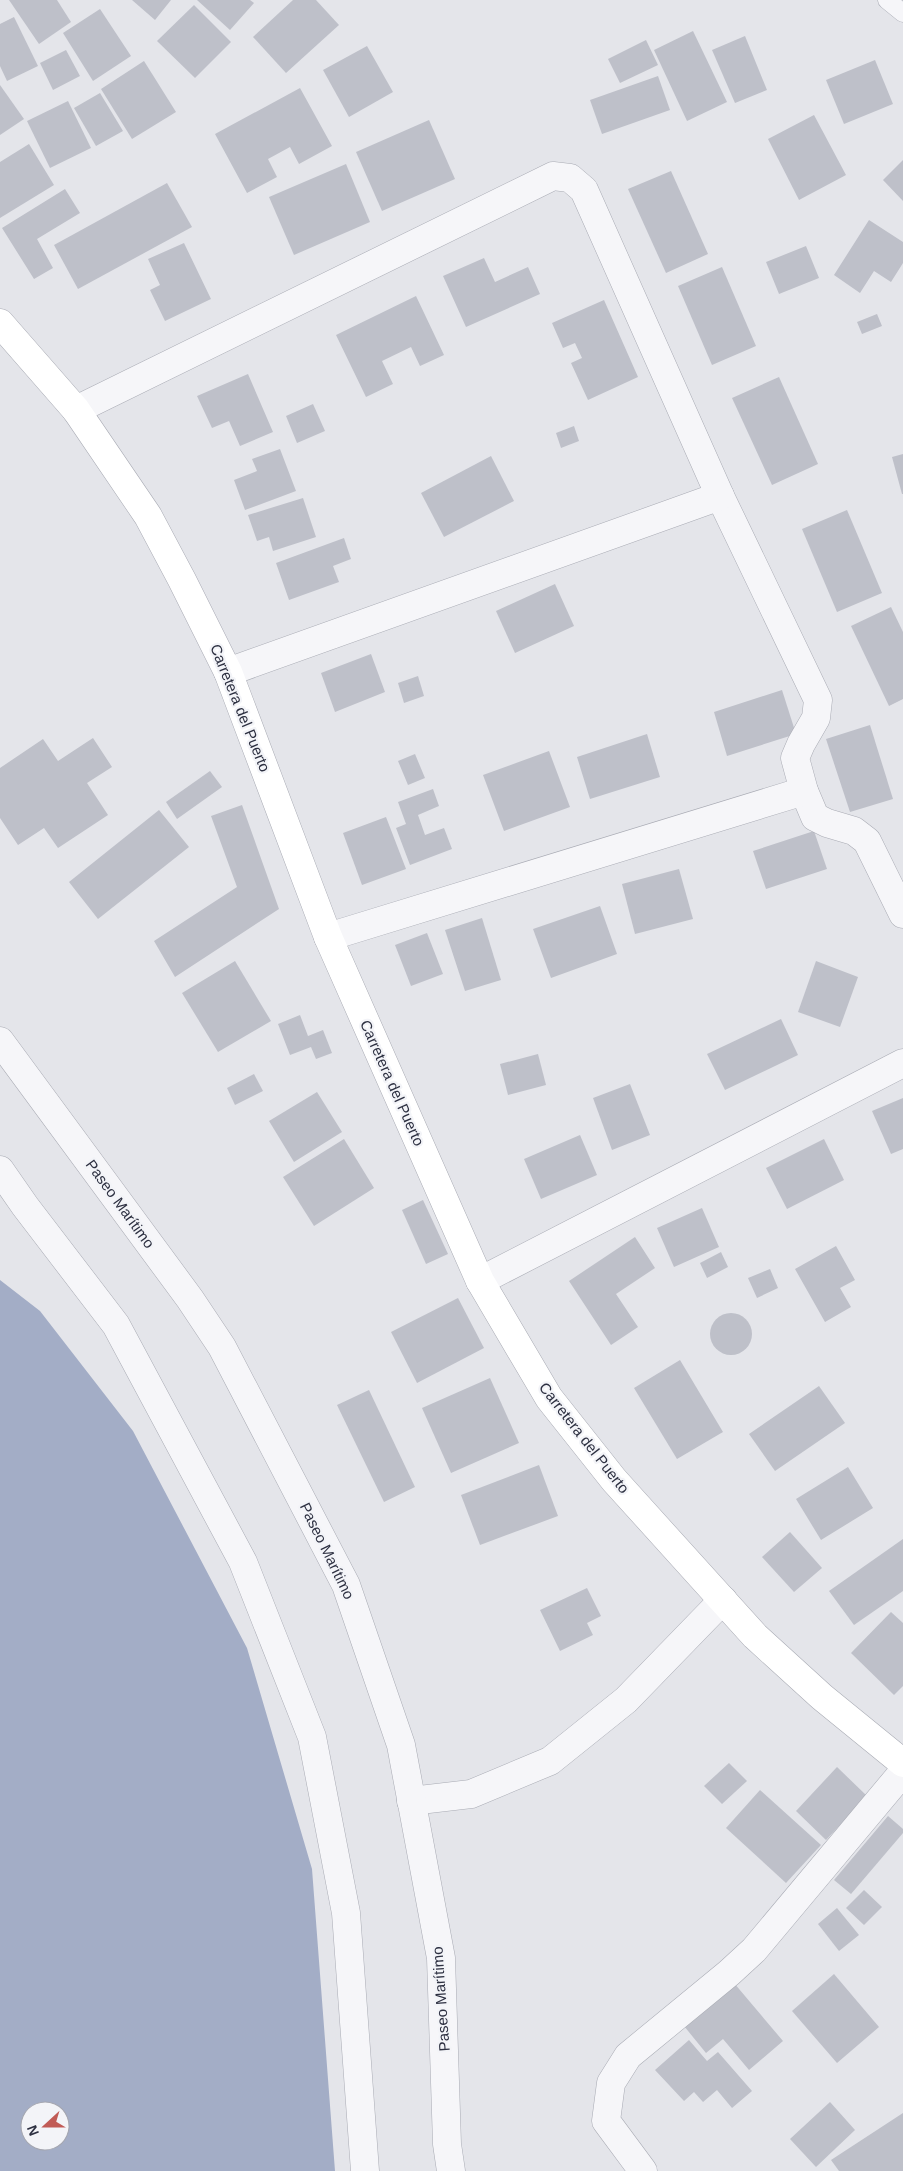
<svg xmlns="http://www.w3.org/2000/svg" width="903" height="2171" viewBox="0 0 903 2171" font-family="Arial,sans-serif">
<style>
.water{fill:#a3adc6;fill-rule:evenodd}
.building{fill:#bec0c9}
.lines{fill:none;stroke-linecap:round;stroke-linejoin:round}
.service-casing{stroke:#a9abb4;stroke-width:19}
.pedestrian-casing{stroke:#a9abb4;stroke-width:29}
.minor-casing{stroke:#a9abb4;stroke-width:29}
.tertiary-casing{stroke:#a9abb4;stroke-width:29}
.secondary-casing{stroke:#a9abb4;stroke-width:29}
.service{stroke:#f6f6f9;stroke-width:18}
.pedestrian{stroke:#f6f6f9;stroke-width:28}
.minor{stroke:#f6f6f9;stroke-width:28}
.tertiary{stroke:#f6f6f9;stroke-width:28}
.secondary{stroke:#fff;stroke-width:28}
.labels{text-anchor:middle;stroke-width:4.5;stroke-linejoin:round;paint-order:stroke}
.street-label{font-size:15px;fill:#2d3041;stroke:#f3f4f8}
</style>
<rect width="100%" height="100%" fill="#e4e5ea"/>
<!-- water -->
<path class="water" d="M 0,1280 L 40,1311 L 133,1431 L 247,1648 L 312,1869 L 335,2171 L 0,2171 ZM 30,2111 L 60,2111 L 60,2141 L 30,2141 Z"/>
<!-- building -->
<g class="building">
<path d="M 9,0 L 57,0 L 71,22 L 39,44 Z"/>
<path d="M 132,0 L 171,0 L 155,20 Z"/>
<path d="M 197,0 L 250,0 L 254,3 L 230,30 Z"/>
<path d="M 293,0 L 316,0 L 339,25 L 286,73 L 253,37 Z"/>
<path d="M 194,5 L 231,42 L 195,78 L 157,41 Z"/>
<path d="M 100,9 L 131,56 L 93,81 L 63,33 Z"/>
<path d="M 14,17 L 38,66 L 7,81 L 0,66 L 0,24 Z"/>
<path d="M 693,31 L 727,102 L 687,121 L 654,50 Z"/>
<path d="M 745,36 L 767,90 L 735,103 L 712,50 Z"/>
<path d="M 646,40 L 658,65 L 620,83 L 608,59 Z"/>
<path d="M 367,46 L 393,92 L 349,117 L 323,70 Z"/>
<path d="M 66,50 L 80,76 L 53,90 L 40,63 Z"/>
<path d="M 875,60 L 893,104 L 844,124 L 826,80 Z"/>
<path d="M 144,61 L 176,112 L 132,139 L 101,89 Z"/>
<path d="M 658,76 L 670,110 L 602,134 L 590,100 Z"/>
<path d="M 0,85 L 24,119 L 0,135 Z"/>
<path d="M 300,88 L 332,146 L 299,164 L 290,147 L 268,159 L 277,177 L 247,193 L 215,134 Z"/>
<path d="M 100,93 L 123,131 L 96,146 L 74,108 Z"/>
<path d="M 68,101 L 91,148 L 50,168 L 27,121 Z"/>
<path d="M 814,115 L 846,175 L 799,200 L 768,139 Z"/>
<path d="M 429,120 L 455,179 L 382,211 L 356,152 Z"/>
<path d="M 29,144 L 54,185 L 0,218 L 0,162 Z"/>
<path d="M 903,160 L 903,201 L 883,180 Z"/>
<path d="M 346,164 L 370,222 L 294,255 L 269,197 Z"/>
<path d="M 671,171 L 708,254 L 666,273 L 628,189 Z"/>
<path d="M 167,183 L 192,227 L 78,289 L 54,245 Z"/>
<path d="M 65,189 L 80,213 L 37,239 L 53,268 L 34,279 L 2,228 Z"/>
<path d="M 869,220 L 903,242 L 903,263 L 891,282 L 874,271 L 860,293 L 834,275 Z"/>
<path d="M 184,243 L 211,299 L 165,321 L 150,290 L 160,285 L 148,259 Z"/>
<path d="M 806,246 L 819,278 L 779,294 L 766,262 Z"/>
<path d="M 484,258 L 495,282 L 528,267 L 540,294 L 466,327 L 443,276 Z"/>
<path d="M 722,267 L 756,346 L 712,365 L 678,286 Z"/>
<path d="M 416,296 L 444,355 L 420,366 L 411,347 L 382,361 L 393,384 L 366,397 L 336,335 Z"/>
<path d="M 604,300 L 638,377 L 588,400 L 571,363 L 582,358 L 575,343 L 563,348 L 552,323 Z"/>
<path d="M 877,314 L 882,326 L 862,334 L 857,322 Z"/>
<path d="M 248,374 L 273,432 L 240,446 L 229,421 L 212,428 L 197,396 Z"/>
<path d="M 779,377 L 818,464 L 772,485 L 732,398 Z"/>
<path d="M 313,404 L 325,431 L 297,443 L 286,416 Z"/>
<path d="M 574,426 L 579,441 L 561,448 L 556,433 Z"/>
<path d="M 280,449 L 296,491 L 245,510 L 234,480 L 257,471 L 252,459 Z"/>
<path d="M 903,454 L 903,494 L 902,494 L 892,457 Z"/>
<path d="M 491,456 L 514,501 L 444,537 L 421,493 Z"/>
<path d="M 303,498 L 316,537 L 273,551 L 269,537 L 257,541 L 248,515 Z"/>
<path d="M 847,510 L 882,593 L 837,612 L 802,529 Z"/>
<path d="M 344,538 L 351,559 L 333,566 L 339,582 L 289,600 L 276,563 Z"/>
<path d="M 555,584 L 574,626 L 515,653 L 496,611 Z"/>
<path d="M 891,607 L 903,632 L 903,699 L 889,706 L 851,626 Z"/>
<path d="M 371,654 L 385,692 L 335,712 L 321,673 Z"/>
<path d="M 418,676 L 424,696 L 404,703 L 398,683 Z"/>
<path d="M 782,690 L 796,734 L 727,756 L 714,712 Z"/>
<path d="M 870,725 L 893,799 L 850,812 L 826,739 Z"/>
<path d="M 647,734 L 660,777 L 590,799 L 577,757 Z"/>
<path d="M 93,738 L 112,767 L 87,783 L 108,815 L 58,848 L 44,828 L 18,845 L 0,818 L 0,768 L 43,739 L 58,761 Z"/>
<path d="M 549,751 L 570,807 L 504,831 L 483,775 Z"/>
<path d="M 415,754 L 425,778 L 408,785 L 398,761 Z"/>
<path d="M 210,771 L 222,787 L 177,819 L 166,802 Z"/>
<path d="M 433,789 L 439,806 L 418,815 L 425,835 L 444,828 L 452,849 L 410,865 L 396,828 L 406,824 L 398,802 Z"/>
<path d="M 242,805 L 279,909 L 175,977 L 154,941 L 237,887 L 211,816 Z"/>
<path d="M 159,810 L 189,847 L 98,919 L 69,882 Z"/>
<path d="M 386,817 L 406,869 L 362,885 L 343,833 Z"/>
<path d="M 814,831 L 827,869 L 766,889 L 753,851 Z"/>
<path d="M 679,869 L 693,919 L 635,934 L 622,884 Z"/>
<path d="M 600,906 L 617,954 L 551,978 L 533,929 Z"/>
<path d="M 482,918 L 501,980 L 465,991 L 445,930 Z"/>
<path d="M 427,933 L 443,974 L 411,986 L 395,945 Z"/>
<path d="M 235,961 L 271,1021 L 218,1052 L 182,993 Z"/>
<path d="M 816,961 L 858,977 L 840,1027 L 798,1012 Z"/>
<path d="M 300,1015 L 308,1036 L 323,1030 L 332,1053 L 316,1059 L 311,1047 L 290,1055 L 278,1024 Z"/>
<path d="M 781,1019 L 798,1055 L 725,1090 L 707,1054 Z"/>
<path d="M 538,1054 L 546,1085 L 508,1095 L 500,1064 Z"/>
<path d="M 254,1074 L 263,1091 L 235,1105 L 227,1088 Z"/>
<path d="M 630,1084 L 650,1135 L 612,1150 L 593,1098 Z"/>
<path d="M 317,1092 L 342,1132 L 294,1162 L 269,1121 Z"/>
<path d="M 903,1098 L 903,1149 L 891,1154 L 872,1111 Z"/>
<path d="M 580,1135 L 597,1175 L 541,1199 L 524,1159 Z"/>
<path d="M 344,1139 L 374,1188 L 314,1226 L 283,1177 Z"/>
<path d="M 824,1139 L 844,1180 L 787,1209 L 766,1168 Z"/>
<path d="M 423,1200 L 448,1254 L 426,1264 L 402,1210 Z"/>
<path d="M 702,1208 L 719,1247 L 674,1267 L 657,1228 Z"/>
<path d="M 635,1237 L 655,1268 L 616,1294 L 638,1327 L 611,1345 L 569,1281 Z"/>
<path d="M 836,1246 L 855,1280 L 840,1288 L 851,1307 L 825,1322 L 795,1269 Z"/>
<path d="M 721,1252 L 728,1267 L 707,1278 L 700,1263 Z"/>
<path d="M 770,1269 L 778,1288 L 757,1298 L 748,1278 Z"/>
<path d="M 458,1298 L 484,1348 L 417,1383 L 391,1332 Z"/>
<circle cx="731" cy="1334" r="21"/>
<path d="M 680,1360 L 723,1432 L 677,1459 L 634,1388 Z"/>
<path d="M 490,1378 L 519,1443 L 451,1473 L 422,1408 Z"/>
<path d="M 819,1386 L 845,1423 L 775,1471 L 749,1434 Z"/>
<path d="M 369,1390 L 415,1487 L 384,1502 L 337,1405 Z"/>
<path d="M 539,1465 L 558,1516 L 480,1545 L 461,1495 Z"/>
<path d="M 848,1467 L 873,1508 L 821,1540 L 796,1499 Z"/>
<path d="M 790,1532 L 822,1568 L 794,1592 L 762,1557 Z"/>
<path d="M 903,1539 L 903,1591 L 854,1625 L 829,1591 Z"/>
<path d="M 587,1588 L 601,1616 L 587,1623 L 593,1635 L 560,1651 L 540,1610 Z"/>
<path d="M 891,1612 L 903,1623 L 903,1686 L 894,1695 L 851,1653 Z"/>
<path d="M 729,1763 L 747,1781 L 722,1804 L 704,1786 Z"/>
<path d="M 837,1767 L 867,1796 L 826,1840 L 796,1811 Z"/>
<path d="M 760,1790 L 821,1845 L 786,1883 L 726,1828 Z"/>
<path d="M 888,1816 L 903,1829 L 903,1833 L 851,1894 L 834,1880 Z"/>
<path d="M 864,1890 L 882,1907 L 864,1925 L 846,1908 Z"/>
<path d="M 837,1908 L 859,1935 L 839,1951 L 818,1924 Z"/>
<path d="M 834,1974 L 879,2027 L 837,2063 L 792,2011 Z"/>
<path d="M 734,1983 L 783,2041 L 749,2070 L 723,2039 L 706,2053 L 684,2026 Z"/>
<path d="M 689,2040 L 707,2061 L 718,2052 L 752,2091 L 732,2108 L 717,2090 L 703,2102 L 694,2092 L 684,2101 L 655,2070 Z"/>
<path d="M 830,2102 L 855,2130 L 816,2167 L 790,2139 Z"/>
<path d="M 903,2113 L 903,2171 L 839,2171 L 831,2160 Z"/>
</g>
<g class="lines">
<!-- service casing -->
<g class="service-casing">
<path id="service" d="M 887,0 L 903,13"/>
</g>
<!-- pedestrian casing -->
<g class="pedestrian-casing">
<path id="pedestrian" d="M 0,1170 L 25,1206 L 116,1325 L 243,1562 L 312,1737 L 346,1913 L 365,2171"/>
</g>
<!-- minor casing -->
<g class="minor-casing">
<g id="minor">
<path d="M 76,410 L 553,176 L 570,178 L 584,190 L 720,496 L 818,700 L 816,718 L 801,744 L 795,758 L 804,791 L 815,817 L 827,823 L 854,831 L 867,841 L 903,914"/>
<path d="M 228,672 L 720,496"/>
<path d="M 328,937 L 804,791"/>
<path d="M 480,1281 L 903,1063"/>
<path d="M 411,1801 L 471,1794 L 550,1761 L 626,1700 L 723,1600"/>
<path d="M 643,2171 L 606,2121 L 611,2083 L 628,2056 L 729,1973 L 754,1950 L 903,1772"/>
</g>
</g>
<!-- tertiary casing -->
<g class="tertiary-casing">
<path id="tertiary" d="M 0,1041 L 190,1299 L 222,1347 L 346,1585 L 401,1745 L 441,1958 L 447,2144 L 451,2171"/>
</g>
<!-- secondary casing -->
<g class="secondary-casing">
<path id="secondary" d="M 0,323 L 76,410 L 148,516 L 182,580 L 228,672 L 328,937 L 480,1281 L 549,1398 L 614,1480 L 755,1636 L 822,1697 L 903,1763"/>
</g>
<!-- service -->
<use href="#service" class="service"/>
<!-- pedestrian -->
<use href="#pedestrian" class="pedestrian"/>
<!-- minor -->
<use href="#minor" class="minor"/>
<!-- tertiary -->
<use href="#tertiary" class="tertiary"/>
<!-- secondary -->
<use href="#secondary" class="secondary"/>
</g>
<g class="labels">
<!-- street labels -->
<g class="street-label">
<text transform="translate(240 708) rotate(68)" y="5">Carretera del Puerto</text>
<text transform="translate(392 1083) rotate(66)" y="5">Carretera del Puerto</text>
<text transform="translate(120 1204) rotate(54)" y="5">Paseo Marítimo</text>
<text transform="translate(584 1438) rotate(52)" y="5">Carretera del Puerto</text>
<text transform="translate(327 1551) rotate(64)" y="5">Paseo Marítimo</text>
<text transform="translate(441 1999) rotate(-94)" y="5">Paseo Marítimo</text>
</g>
</g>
<!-- north arrow -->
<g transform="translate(45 2126) rotate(249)"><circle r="24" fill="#f3f4f8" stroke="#a4a6af"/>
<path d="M0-4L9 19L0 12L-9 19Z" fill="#c15b56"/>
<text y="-8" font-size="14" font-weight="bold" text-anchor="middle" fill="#2d3041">N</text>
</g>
</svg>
